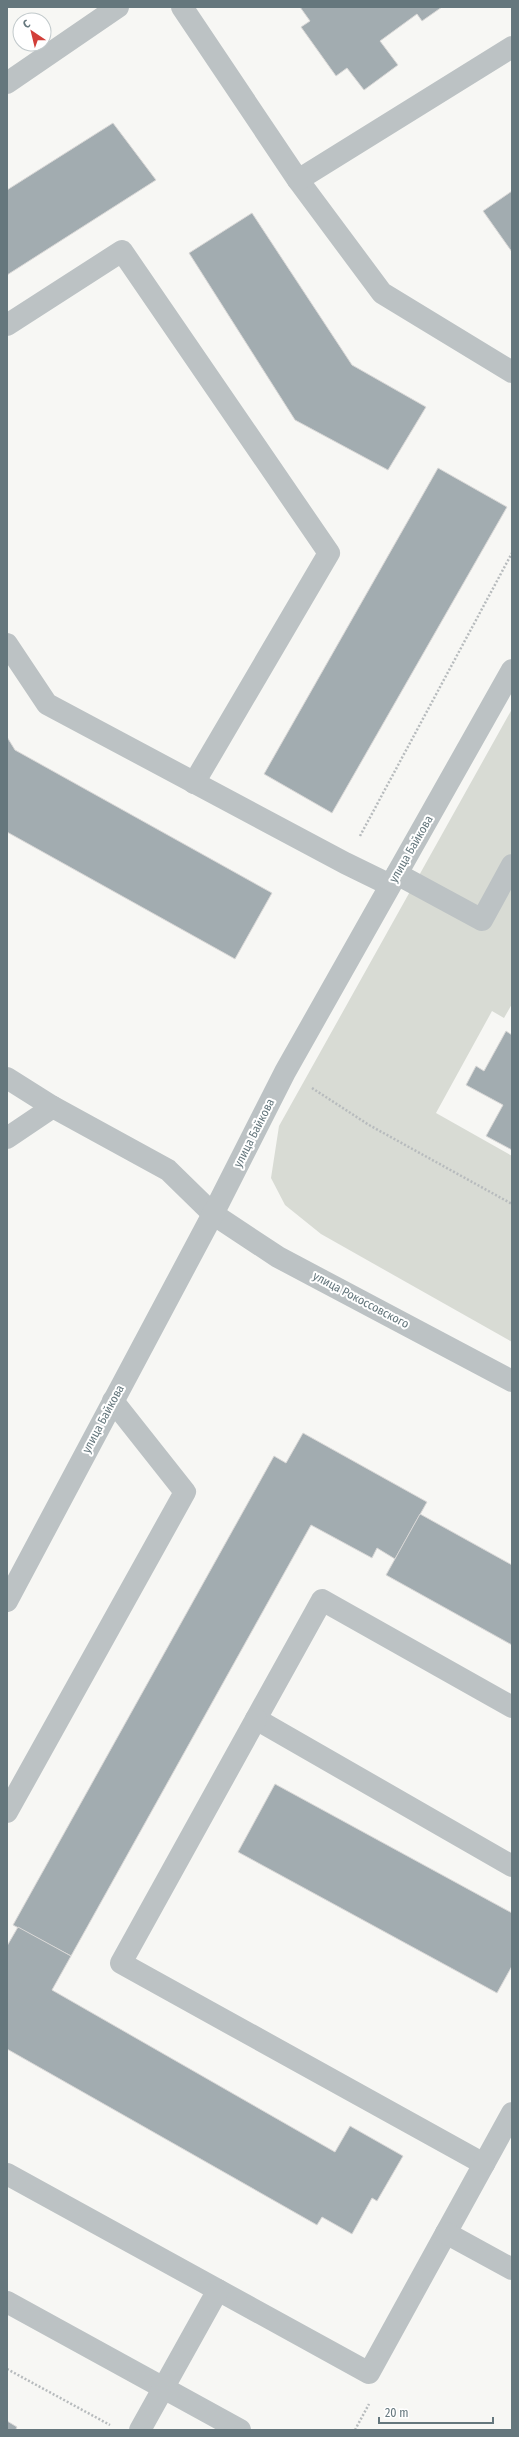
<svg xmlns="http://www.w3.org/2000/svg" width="519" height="2437" viewBox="0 0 519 2437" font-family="'Fira Sans Condensed',sans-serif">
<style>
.green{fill:#d8dbd4}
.building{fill:#a2acb0;stroke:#d9d8d7}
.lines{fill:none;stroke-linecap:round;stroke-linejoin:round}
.path{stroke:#b7bbbd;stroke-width:2.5;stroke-dasharray:2 2;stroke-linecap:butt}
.minor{stroke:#bcc2c4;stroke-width:22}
.labels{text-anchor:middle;stroke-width:4;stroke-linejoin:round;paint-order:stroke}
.street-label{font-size:12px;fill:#65777d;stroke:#fff}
</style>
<rect width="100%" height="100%" fill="#f7f7f4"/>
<!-- green -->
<path class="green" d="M 512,709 L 512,1004 L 504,1018 L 492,1011 L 436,1113 L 512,1156 L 512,1342 L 321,1234 L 285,1205 L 271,1178 L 279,1126 Z"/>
<!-- building -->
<g class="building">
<path d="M 300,7 L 442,7 L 422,21 L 417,14 L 380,41 L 398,65 L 364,90 L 347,68 L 336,76 L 301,27 L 310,21 Z"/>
<path d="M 113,123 L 156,180 L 7,275 L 7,190 Z"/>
<path d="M 512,191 L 512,252 L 483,211 Z"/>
<path d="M 252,213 L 352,365 L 426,407 L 388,470 L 295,420 L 189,253 Z"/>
<path d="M 438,468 L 507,507 L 332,813 L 264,774 Z"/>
<path d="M 7,737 L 15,750 L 272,893 L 235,959 L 7,832 Z"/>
<path d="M 506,1031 L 512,1035 L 512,1150 L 486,1136 L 503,1105 L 466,1085 L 476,1066 L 484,1071 Z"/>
<path d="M 303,1433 L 427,1502 L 395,1559 L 377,1548 L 372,1558 L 311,1525 L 71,1956 L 13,1925 L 274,1456 L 286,1463 Z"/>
<path d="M 420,1514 L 512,1565 L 512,1645 L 386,1575 Z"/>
<path d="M 275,1784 L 512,1913 L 512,1966 L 497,1993 L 238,1852 Z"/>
<path d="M 18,1927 L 71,1956 L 52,1990 L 335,2152 L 350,2126 L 403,2156 L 377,2201 L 372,2198 L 352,2234 L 322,2217 L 317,2225 L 7,2049 L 7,1946 Z"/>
<path d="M 7,2421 L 17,2427 L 16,2429 L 18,2430 L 7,2430 Z"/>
</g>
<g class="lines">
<!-- path -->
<g class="path">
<path d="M 360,836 L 512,553"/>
<path d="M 312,1088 L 369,1125 L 512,1204"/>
<path d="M 7,2369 L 110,2425"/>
<path d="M 355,2430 L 369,2404"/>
</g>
<!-- minor -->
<g class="minor">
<path d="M 182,7 L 298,180 L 382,293 L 512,372"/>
<path d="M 7,83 L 118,7"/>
<path d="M 298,180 L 512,47"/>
<path d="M 7,325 L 122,251 L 329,553 L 194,783"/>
<path d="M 7,644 L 47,704 L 345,863 L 390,885"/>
<path d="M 397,874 L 482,920 L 512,865"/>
<path d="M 7,1078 L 53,1107"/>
<path d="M 7,1138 L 53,1107 L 168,1170 L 213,1214 L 278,1257 L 512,1381"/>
<path d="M 7,1601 L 213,1214 L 285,1072 L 512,670"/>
<path d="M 512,1707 L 322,1600 L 256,1719 L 512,1866"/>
<path d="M 256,1719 L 121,1963 L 484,2164"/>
<path d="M 7,1812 L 185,1492 L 113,1401"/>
<path d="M 7,2174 L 369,2373 L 512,2113"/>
<path d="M 446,2233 L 512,2269"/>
<path d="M 7,2302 L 240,2430"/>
<path d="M 140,2430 L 218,2290"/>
</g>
</g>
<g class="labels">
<!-- street labels -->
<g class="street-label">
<text transform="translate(411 849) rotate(-60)" y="4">улица Байкова</text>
<text transform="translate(254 1133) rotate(-63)" y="4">улица Байкова</text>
<text transform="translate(361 1300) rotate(28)" y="4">улица Рокоссовского</text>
<text transform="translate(103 1419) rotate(-62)" y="4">улица Байкова</text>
</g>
</g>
<!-- border -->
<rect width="519" height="2437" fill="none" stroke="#65777d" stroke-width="16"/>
<!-- north arrow -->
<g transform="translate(32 32) rotate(325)"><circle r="19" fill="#ffffff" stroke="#c1c9cb"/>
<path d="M0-3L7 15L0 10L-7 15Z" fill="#d23f39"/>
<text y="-6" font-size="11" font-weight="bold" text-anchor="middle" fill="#65777d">С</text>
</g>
<!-- scale -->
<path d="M379 2417v6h114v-6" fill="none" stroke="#65777d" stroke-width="2"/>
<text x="385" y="2417" font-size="12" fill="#65777d" stroke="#ffffff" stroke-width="3" paint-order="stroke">20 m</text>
</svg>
